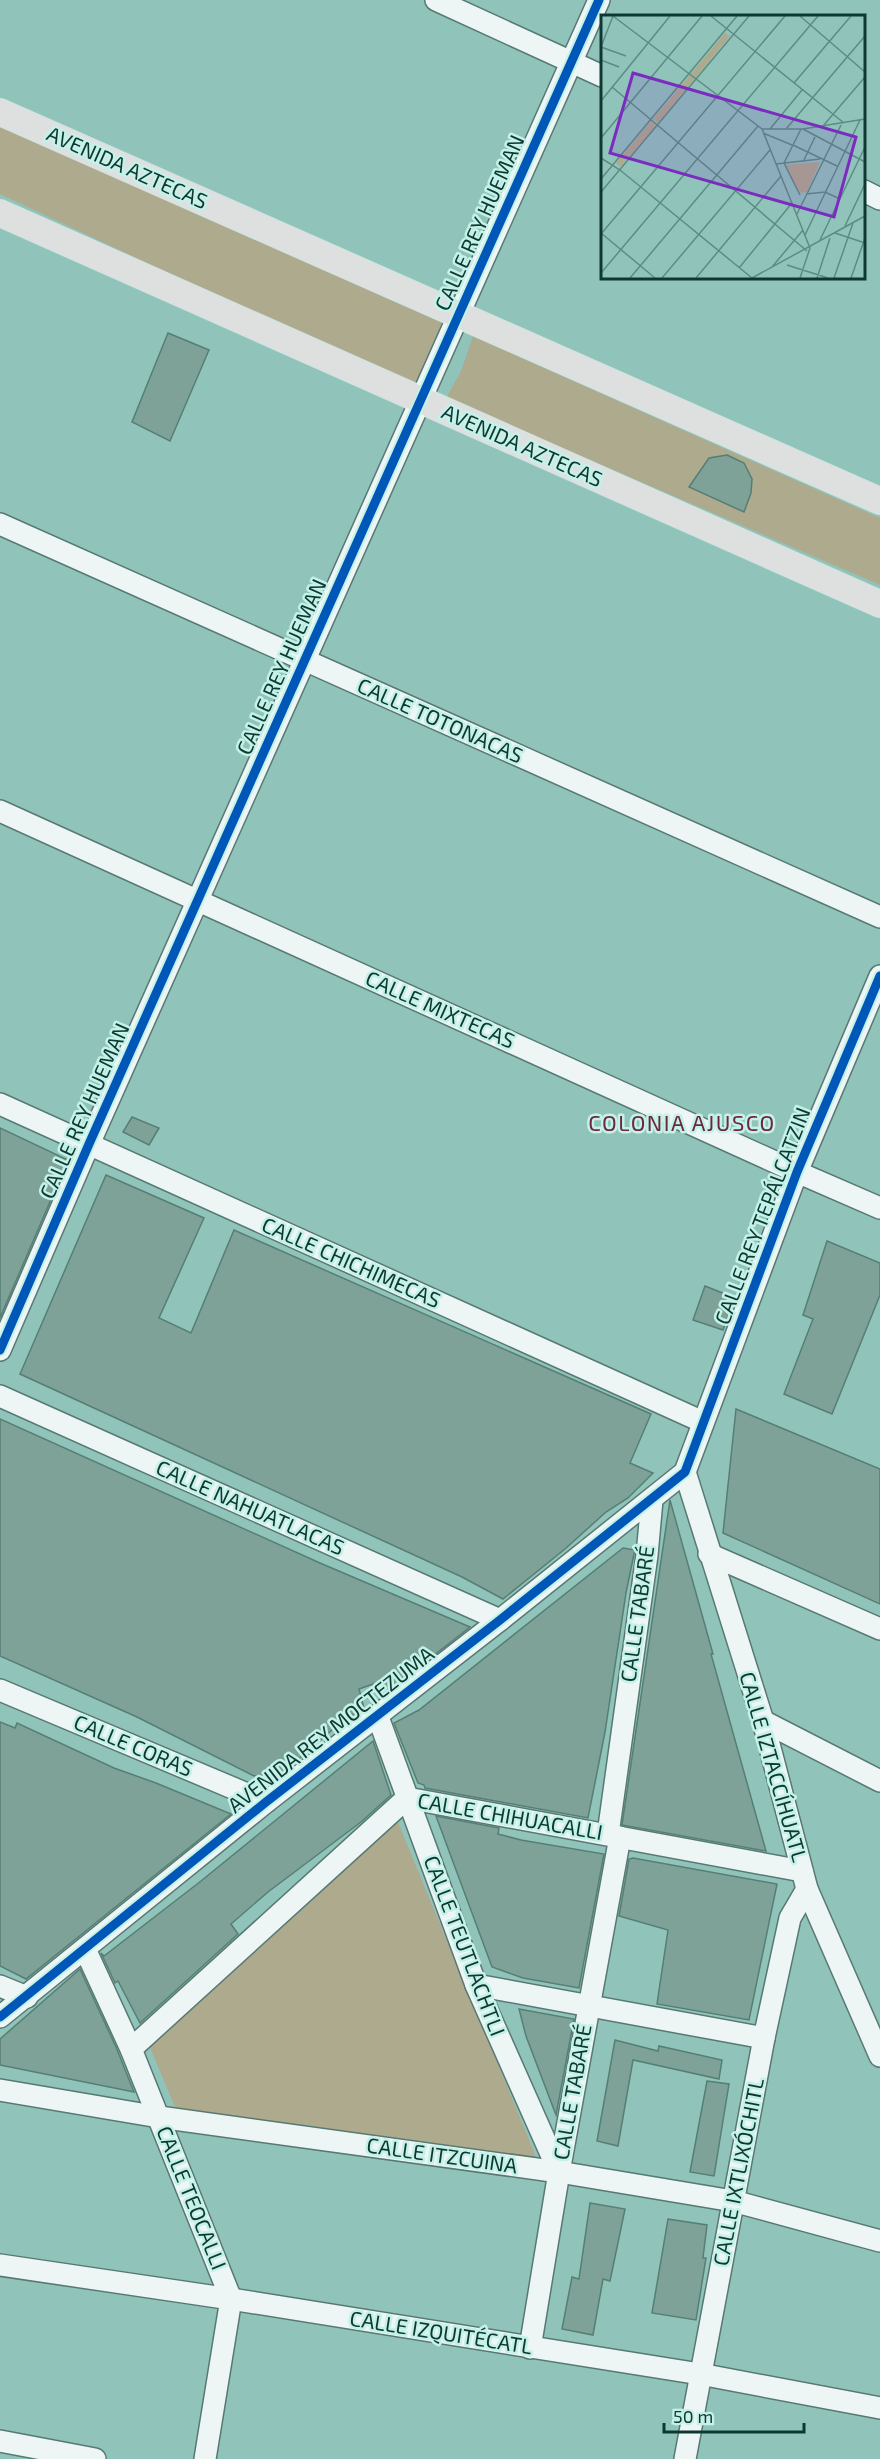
<svg xmlns="http://www.w3.org/2000/svg" width="880" height="2459" viewBox="0 0 880 2459" font-family="'Exo 2',sans-serif">
<style>
.green{fill:#aeaa8e}
.building{fill:#7ea298;stroke:#567f74;stroke-width:1.5}
.lines{fill:none;stroke-linecap:round;stroke-linejoin:round}
.minor-casing{stroke:#577973;stroke-width:24}
.major-casing{stroke:#cde4e0;stroke-width:28}
.minor{stroke:#eef6f5;stroke-width:21}
.major{stroke:#dee0e0;stroke-width:26}
.cycleway-casing{stroke:#c4f1e8;stroke-width:13}
.cycleway{stroke:#0057b8;stroke-width:9}
.labels{text-anchor:middle;stroke-width:5;stroke-linejoin:round;paint-order:stroke}
.street-label{font-size:21px;fill:#0e3832;stroke:#c4f1e8}
.neighbourhood-label{font-size:22px;letter-spacing:1.5px;fill:#6c273f;stroke:#c4f1e8}
.inset-road{fill:none;stroke:#5c8c84;stroke-width:1.5}
.view{fill:#7b2cbf;fill-opacity:0.15;stroke:#7b2cbf;stroke-width:3}
.inset-edge{fill:none;stroke:#0e3832;stroke-width:3}
</style>
<rect width="100%" height="100%" fill="#90c4bb"/>
<!-- green -->
<g class="green">
<path d="M 0,124 L 445,324 L 429,352 L 415,389 L 0,194 Z"/>
<path d="M 473,336 L 880,518 L 880,585 L 446,398 L 461,371 Z"/>
<path d="M 395,1815 L 535,2154 L 533,2159 L 177,2112 L 146,2038 Z"/>
</g>
<!-- building -->
<g class="building">
<path d="M 168,333 L 209,350 L 170,441 L 132,422 Z"/>
<path d="M 727,455 L 744,463 L 752,479 L 751,493 L 744,512 L 689,487 L 709,458 Z"/>
<path d="M 132,1117 L 159,1128 L 149,1145 L 123,1132 Z"/>
<path d="M 0,1128 L 68,1160 L 0,1318 Z"/>
<path d="M 106,1175 L 204,1218 L 159,1318 L 191,1333 L 234,1230 L 651,1414 L 630,1463 L 653,1473 L 628,1498 L 606,1512 L 565,1549 L 503,1599 L 462,1577 L 20,1374 Z"/>
<path d="M 827,1241 L 880,1263 L 880,1295 L 832,1414 L 784,1394 L 813,1319 L 803,1315 Z"/>
<path d="M 705,1286 L 735,1298 L 723,1330 L 693,1320 Z"/>
<path d="M 736,1409 L 880,1469 L 880,1604 L 723,1533 Z"/>
<path d="M 0,1419 L 320,1563 L 470,1627 L 382,1696 L 376,1683 L 359,1689 L 364,1708 L 340,1723 L 283,1773 L 254,1776 L 137,1717 L 0,1656 Z"/>
<path d="M 670,1500 L 713,1654 L 711,1654 L 766,1851 L 622,1825 Z"/>
<path d="M 623,1548 L 635,1550 L 634,1554 L 626,1593 L 605,1732 L 588,1818 L 425,1788 L 424,1785 L 418,1783 L 394,1723 L 419,1710 Z"/>
<path d="M 0,1722 L 15,1728 L 17,1723 L 114,1768 L 156,1783 L 231,1814 L 26,1979 L 0,1966 Z"/>
<path d="M 373,1741 L 391,1795 L 361,1822 L 268,1892 L 231,1924 L 238,1934 L 140,2023 L 118,1981 L 115,1983 L 101,1953 L 104,1956 L 201,1881 Z"/>
<path d="M 436,1816 L 499,1828 L 498,1834 L 521,1840 L 604,1854 L 579,1988 L 523,1978 L 492,1967 Z"/>
<path d="M 633,1858 L 777,1884 L 749,2020 L 657,2004 L 668,1930 L 619,1916 L 629,1859 Z"/>
<path d="M 80,1969 L 116,2047 L 134,2092 L 0,2065 L 0,2039 Z"/>
<path d="M 519,2009 L 574,2019 L 556,2115 L 526,2036 Z"/>
<path d="M 615,2040 L 658,2051 L 659,2046 L 722,2060 L 719,2079 L 633,2060 L 618,2146 L 597,2141 Z"/>
<path d="M 707,2081 L 729,2084 L 714,2176 L 690,2172 Z"/>
<path d="M 590,2203 L 625,2209 L 610,2281 L 603,2279 L 593,2335 L 562,2329 L 572,2277 L 579,2279 Z"/>
<path d="M 668,2219 L 707,2225 L 703,2258 L 706,2258 L 696,2320 L 652,2313 Z"/>
</g>
<g class="lines">
<!-- minor casing -->
<g class="minor-casing">
<g id="minor">
<path d="M 436,0 L 602,76"/>
<path d="M 864,191 L 880,199"/>
<path d="M 0,524 L 880,917"/>
<path d="M 0,811 L 797,1172 L 880,1208"/>
<path d="M 0,1104 L 703,1422"/>
<path d="M 0,1350 L 89,1144 L 599,0"/>
<path d="M 0,1396 L 500,1620"/>
<path d="M 685,1472 L 763,1721 L 807,1889 L 880,2056"/>
<path d="M 709,1554 L 880,1629"/>
<path d="M 0,1690 L 266,1802"/>
<path d="M 378,1717 L 476,1985 L 559,2172"/>
<path d="M 763,1721 L 880,1781"/>
<path d="M 608,1834 L 647,1555 L 652,1500"/>
<path d="M 85,1949 L 131,2049 L 231,2299 L 205,2459"/>
<path d="M 476,1985 L 764,2038"/>
<path d="M 0,1986 L 27,1997"/>
<path d="M 0,2017 L 266,1802 L 500,1620 L 685,1472 L 797,1172 L 880,976"/>
<path d="M 131,2049 L 407,1798 L 802,1871"/>
<path d="M 0,2090 L 159,2117 L 559,2172 L 733,2201 L 880,2241"/>
<path d="M 0,2265 L 231,2299 L 700,2374 L 880,2408"/>
<path d="M 530,2348 L 559,2172 L 620,1837"/>
<path d="M 0,2441 L 95,2459"/>
<path d="M 685,2459 L 764,2038 L 790,1918 L 807,1889"/>
</g>
</g>
<!-- major casing -->
<g class="major-casing">
<g id="major">
<path d="M 0,112 L 880,501"/>
<path d="M 0,213 L 880,604"/>
</g>
</g>
<!-- minor -->
<use href="#minor" class="minor"/>
<!-- major -->
<use href="#major" class="major"/>
<!-- cycleway casing -->
<g class="cycleway-casing">
<g id="cycleway">
<path d="M 0,1350 L 89,1144 L 599,0"/>
<path d="M 0,2017 L 266,1802 L 500,1620 L 685,1472 L 797,1172 L 880,976"/>
</g>
</g>
<!-- cycleway -->
<use href="#cycleway" class="cycleway"/>
</g>
<g class="labels">
<!-- street labels -->
<g class="street-label">
<text transform="translate(127 168) rotate(24)" y="7">AVENIDA AZTECAS</text>
<text transform="translate(480 223) rotate(-66)" y="7">CALLE REY HUEMAN</text>
<text transform="translate(522 446) rotate(24)" y="7">AVENIDA AZTECAS</text>
<text transform="translate(282 667) rotate(-66)" y="7">CALLE REY HUEMAN</text>
<text transform="translate(440 721) rotate(24)" y="7">CALLE TOTONACAS</text>
<text transform="translate(440 1010) rotate(24)" y="7">CALLE MIXTECAS</text>
<text transform="translate(85 1111) rotate(-66)" y="7">CALLE REY HUEMAN</text>
<text transform="translate(763 1216) rotate(-69)" y="7">CALLE REY TEPÁLCATZIN</text>
<text transform="translate(351 1263) rotate(24)" y="7">CALLE CHICHIMECAS</text>
<text transform="translate(250 1508) rotate(24)" y="7">CALLE NAHUATLACAS</text>
<text transform="translate(638 1614) rotate(-82)" y="7">CALLE TABARÉ</text>
<text transform="translate(331 1730) rotate(-38)" y="7">AVENIDA REY MOCTEZUMA</text>
<text transform="translate(133 1746) rotate(23)" y="7">CALLE CORAS</text>
<text transform="translate(773 1767) rotate(74)" y="7">CALLE IZTACCÍHUATL</text>
<text transform="translate(510 1817) rotate(10)" y="7">CALLE CHIHUACALLI</text>
<text transform="translate(464 1946) rotate(69)" y="7">CALLE TEUTLACHTLI</text>
<text transform="translate(573 2092) rotate(-80)" y="7">CALLE TABARÉ</text>
<text transform="translate(442 2156) rotate(8)" y="7">CALLE ITZCUINA</text>
<text transform="translate(739 2172) rotate(-79)" y="7">CALLE IXTLIXÓCHITL</text>
<text transform="translate(191 2198) rotate(68)" y="7">CALLE TEOCALLI</text>
<text transform="translate(441 2333) rotate(9)" y="7">CALLE IZQUITÉCATL</text>
</g>
<!-- neighbourhood labels -->
<g class="neighbourhood-label">
<text x="682" y="1131">COLONIA AJUSCO</text>
</g>
</g>
<!-- overview -->
<g transform="translate(601 15)">
<rect width="264" height="264" fill="#90c4bb"/>
<path d="M 124,18 L 129,21 L 57,108 L 52,104 ZM 50,106 L 55,111 L 19,152 L 15,148 ZM 219,147 L 206,177 L 198,178 L 184,150 Z" fill="#aeaa8e"/>
<path class="inset-road" d="M 12,1 L 161,114 L 209,233 L 199,263M 110,1 L 243,108M 199,1 L 264,57M 0,32 L 12,1M 0,32 L 25,41M 0,45 L 18,52M 193,68 L 250,1M 11,72 L 206,236M 0,86 L 69,1M 222,111 L 264,62M 161,114 L 202,114 L 264,104M 169,114 L 201,75M 185,114 L 264,21M 202,114 L 264,147M 162,118 L 191,130M 0,123 L 101,1M 192,130 L 236,151M 0,143 L 19,155 L 151,263M 202,147 L 214,122M 175,149 L 219,144M 0,164 L 136,1M 0,177 L 148,1M 205,179 L 224,177 L 239,184M 199,180 L 183,148 L 200,114M 196,199 L 240,110M 244,211 L 264,169M 0,218 L 54,263M 234,218 L 264,228M 0,219 L 184,1M 204,220 L 259,105M 218,227 L 264,132M 186,250 L 227,263M 171,252 L 202,215M 138,253 L 191,188M 0,258 L 217,1M 29,263 L 157,111M 61,263 L 169,135M 95,263 L 180,161M 151,263 L 264,201M 216,263 L 229,223M 233,263 L 252,208M 250,263 L 264,223"/>
<path class="view" d="M 32,58 L 255,122 L 233,202 L 9,138 Z"/>
<rect width="264" height="264" class="inset-edge"/>
</g>
<!-- scale -->
<path d="M664 2423v9h140v-9" fill="none" stroke="#0e3832" stroke-width="3"/>
<text x="673" y="2423" font-size="18" fill="#0e3832" stroke="#c4f1e8" stroke-width="4.5" paint-order="stroke">50 m</text>
</svg>
